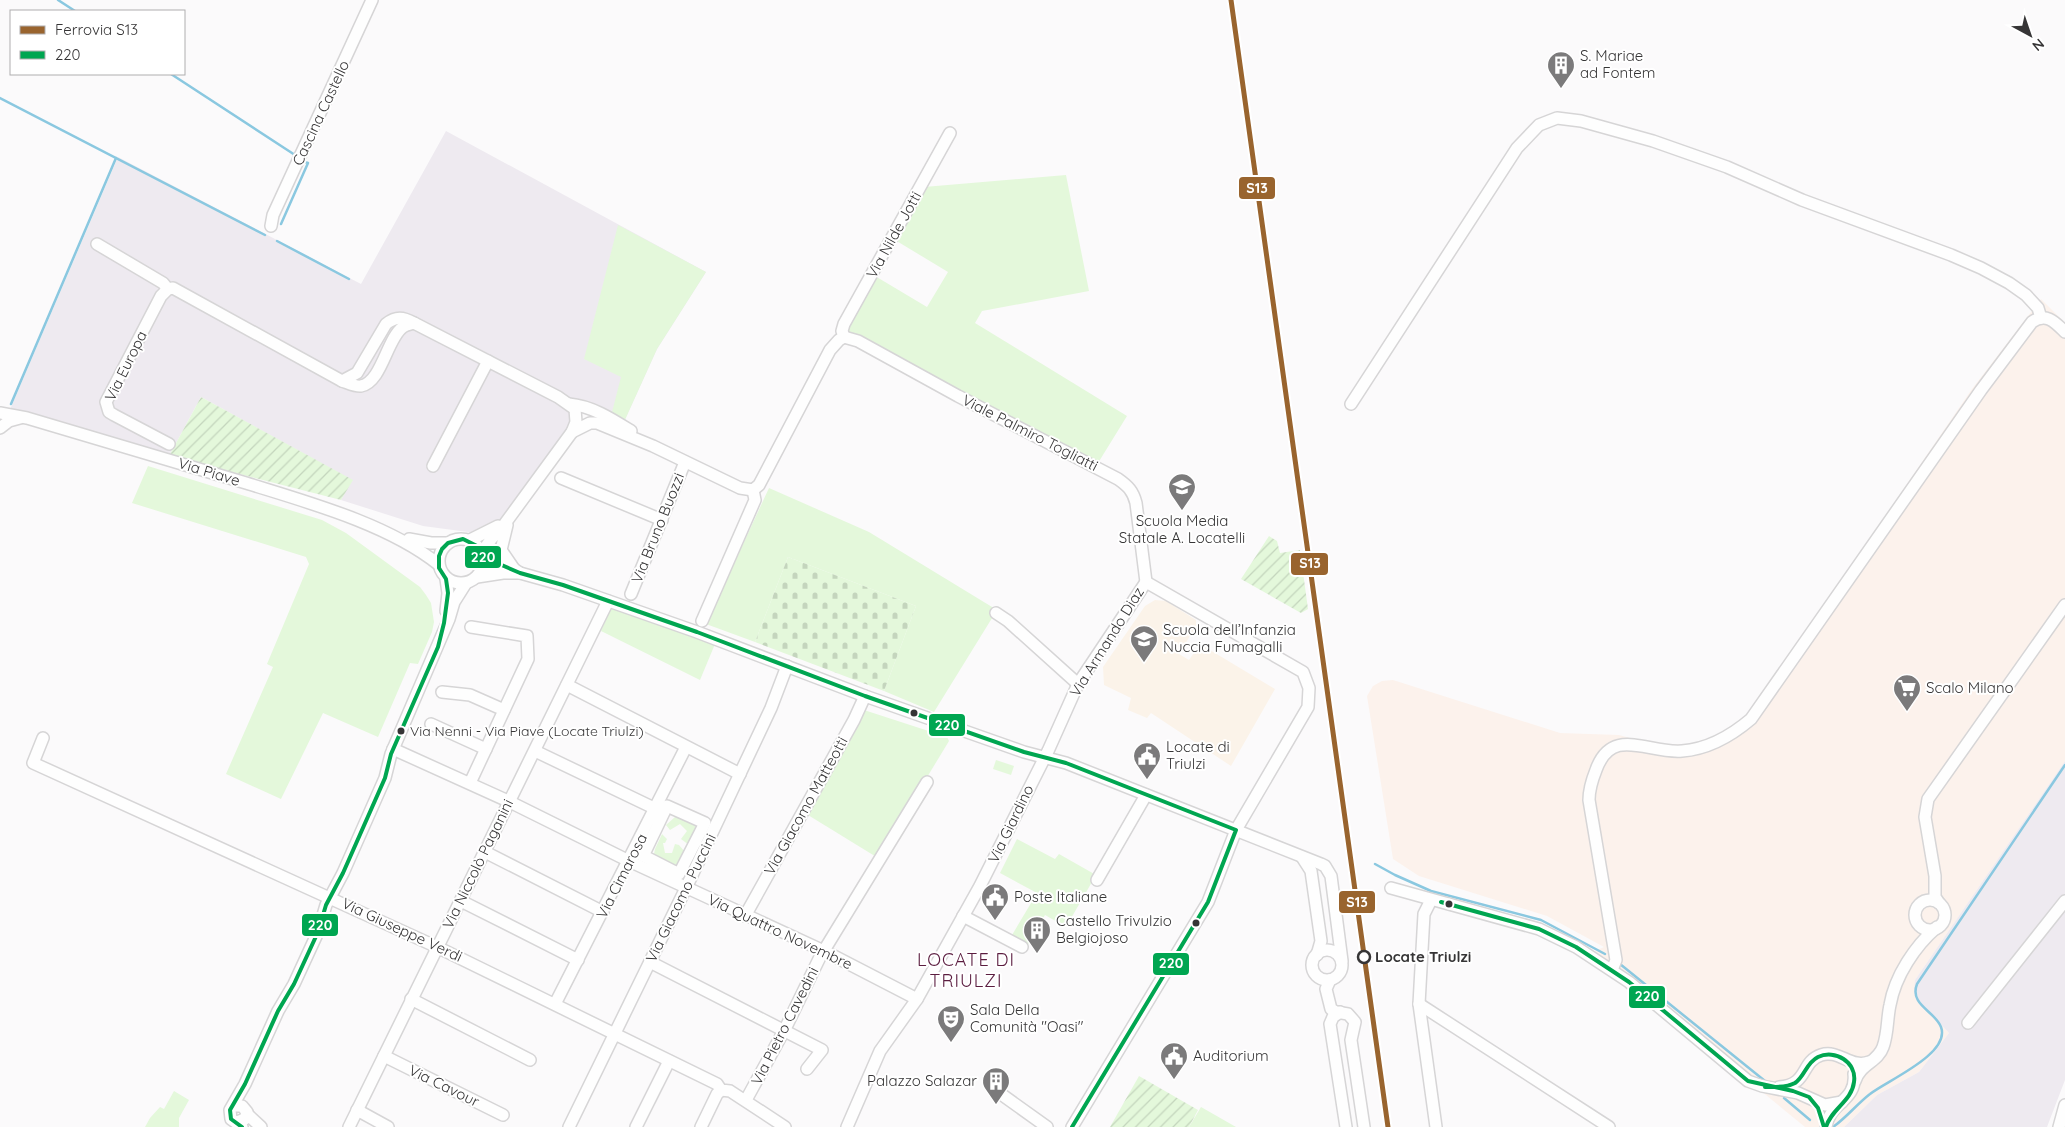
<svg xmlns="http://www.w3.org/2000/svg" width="2065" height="1127" viewBox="0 0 2065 1127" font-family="Quicksand,sans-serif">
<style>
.commercial{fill:#fcf2ec}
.built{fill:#eeeaf0}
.education{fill:#fbf3e9}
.green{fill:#e4f8db}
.cemetery{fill:url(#cemetery-stones)}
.garden{fill:url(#garden-furrows)}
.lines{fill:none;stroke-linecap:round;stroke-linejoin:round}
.stream{stroke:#8ac8e0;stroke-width:2.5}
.minor-casing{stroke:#d6d5d6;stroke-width:14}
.minor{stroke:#fefefe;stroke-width:11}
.bus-1-casing{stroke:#fff;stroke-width:8}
.bus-1{stroke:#00a651;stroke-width:4}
.rail-1-casing{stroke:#fff;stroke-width:9}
.rail-1{stroke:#99642e;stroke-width:5}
.bus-dot{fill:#363536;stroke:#fff;stroke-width:2}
.stop-dot{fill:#fff;stroke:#363536;stroke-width:2.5}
.labels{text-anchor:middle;stroke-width:4;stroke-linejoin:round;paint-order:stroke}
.bus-label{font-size:14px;fill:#363536;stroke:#fff;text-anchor:start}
.poi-label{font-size:15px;fill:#363536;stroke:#fff;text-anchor:start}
.street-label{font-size:15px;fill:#363536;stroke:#fff}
.stop-label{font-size:15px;font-weight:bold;fill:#363536;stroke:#fff;text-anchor:start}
.quarter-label{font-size:18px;letter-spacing:1px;fill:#5b1d40;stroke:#fff}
.line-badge{stroke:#fff;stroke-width:2}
.badge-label{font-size:14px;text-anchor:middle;font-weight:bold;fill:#fff}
</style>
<defs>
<pattern id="cemetery-stones" width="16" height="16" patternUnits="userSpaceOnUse" patternTransform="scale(1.25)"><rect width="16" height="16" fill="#e4f8db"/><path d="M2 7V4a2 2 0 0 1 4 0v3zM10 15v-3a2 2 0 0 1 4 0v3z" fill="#c4d5bd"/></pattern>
<pattern id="garden-furrows" width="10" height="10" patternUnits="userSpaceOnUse" patternTransform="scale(1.25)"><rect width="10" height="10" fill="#e4f8db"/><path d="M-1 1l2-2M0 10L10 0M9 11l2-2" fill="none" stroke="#c4d5bd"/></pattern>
</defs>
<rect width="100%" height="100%" fill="#fbfafb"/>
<!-- commercial -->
<path class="commercial" d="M 2041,299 L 2065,323 L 2065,761 L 1915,980 L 1915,993 L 1922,1004 L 1949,1033 L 1919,1072 L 1877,1095 L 1844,1127 L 1805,1127 L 1711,1050 L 1588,954 L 1604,947 L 1547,916 L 1419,876 L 1393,859 L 1367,696 L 1373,686 L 1382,681 L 1393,680 L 1560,733 L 1619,735 L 1644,742 L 1666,745 L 1688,744 L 1706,741 L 1724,733 L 1743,720 L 1756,705 L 1972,389 Z"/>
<!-- built -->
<g class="built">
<path d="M 446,131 L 706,272 L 657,349 L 622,426 L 583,407 L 498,544 L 468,532 L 423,526 L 341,500 L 352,480 L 201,397 L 169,456 L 9,412 L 118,157 L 361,284 Z"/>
<path d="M 2065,761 L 2065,1080 L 2047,1127 L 1844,1127 L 1877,1095 L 1919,1072 L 1949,1033 L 1922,1004 L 1914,993 L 1915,980 Z"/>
</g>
<!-- education -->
<path class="education" d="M 1155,600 L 1166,601 L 1196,620 L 1196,626 L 1179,654 L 1189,660 L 1200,644 L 1275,689 L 1231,766 L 1151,713 L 1147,718 L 1128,710 L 1131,698 L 1104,685 L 1103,667 L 1145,606 Z"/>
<!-- green -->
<g class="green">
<path d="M 1066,175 L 1089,291 L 982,311 L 975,323 L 1127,416 L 1098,463 L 849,335 L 848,326 L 875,276 L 927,307 L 948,272 L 895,240 L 924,187 Z"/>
<path d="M 618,225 L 706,272 L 657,349 L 624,422 L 611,416 L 621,377 L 584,359 Z"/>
<path d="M 148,466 L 322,520 L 346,533 L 420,587 L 426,595 L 431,603 L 434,622 L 432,632 L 418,664 L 410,663 L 378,737 L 323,713 L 281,799 L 226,774 L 273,667 L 267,664 L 309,564 L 306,557 L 132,503 Z"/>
<path d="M 769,488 L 869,532 L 997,610 L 934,712 L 884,691 L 916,606 L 788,557 L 755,642 L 706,624 Z"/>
<path d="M 611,608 L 715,644 L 700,680 L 601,631 Z"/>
<path d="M 864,710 L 947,737 L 949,741 L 878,858 L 808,815 Z"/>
<path d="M 996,760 L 1014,766 L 1011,775 L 993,769 Z"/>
<path d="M 675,817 C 685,817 694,821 698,831 L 689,845 L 681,839 L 687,831 L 680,824 L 670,830 L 666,825 Z"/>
<path d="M 662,834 L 667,839 L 665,843 L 663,843 L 665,853 L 672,853 L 675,844 L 679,845 L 685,852 L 682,860 L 677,865 C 668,865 660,861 654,854 L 655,849 Z"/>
<path d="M 1017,839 L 1055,859 L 1059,854 L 1096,875 L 1066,927 L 1045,915 L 1028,945 L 1012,935 L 1037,893 L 1000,873 Z"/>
<path d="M 174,1091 L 189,1100 L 179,1118 L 179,1127 L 145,1127 L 150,1118 L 160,1107 L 164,1109 Z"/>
<path d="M 1201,1107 L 1236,1127 L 1189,1127 Z"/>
</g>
<!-- cemetery -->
<path class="cemetery" d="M 788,557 L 916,606 L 884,691 L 755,642 Z"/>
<!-- garden -->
<g class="garden">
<path d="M 201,397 L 353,480 L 341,500 L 169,456 Z"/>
<path d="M 1269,536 L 1277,541 L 1280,553 L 1300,550 L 1308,609 L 1301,613 L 1241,579 Z"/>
<path d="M 1139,1076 L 1198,1110 L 1189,1127 L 1110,1127 Z"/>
</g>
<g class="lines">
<!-- stream -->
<g class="stream">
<path d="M 58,0 L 75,11"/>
<path d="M 171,74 L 295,155"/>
<path d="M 0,98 L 265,235"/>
<path d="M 281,224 L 308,163 L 305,162"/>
<path d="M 277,241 L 349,279"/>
<path d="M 11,404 L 116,158"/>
<path d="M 1375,864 L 1395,875 L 1431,891 L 1541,920 L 1605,954"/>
<path d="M 1620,964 L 1765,1081"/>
<path d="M 1784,1098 L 1810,1120"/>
<path d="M 1833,1127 C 1846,1118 1857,1104 1870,1094 C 1886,1081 1951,1054 1941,1027 C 1935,1011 1909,1005 1917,984 L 2065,765"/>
</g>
<!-- minor casing -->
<g class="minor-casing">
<g id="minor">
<path d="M 271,226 L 273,215 L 372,0"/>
<path d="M 97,244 L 163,283 L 168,289"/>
<path d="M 844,337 L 858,341 L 958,396 L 1118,479 C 1128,486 1133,491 1136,503 L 1146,582"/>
<path d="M 844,337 L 842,331 L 844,324 L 950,133"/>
<path d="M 342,381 L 357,373 L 386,324 C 396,316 403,317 414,323 L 558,397 L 575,409 L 576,422 L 572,432 L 501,529 L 492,538 L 482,552"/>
<path d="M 569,404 C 592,406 612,419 631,431"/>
<path d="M 1351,404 L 1517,148 L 1539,125 L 1557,118 L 1581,121 L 1653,141 L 1727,167 L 1802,200 L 1951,255 L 1981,268 L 2009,283 L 2026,295 L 2038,308 L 2041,318"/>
<path d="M 0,413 L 27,418 C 100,439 173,461 246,483 C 307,502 388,524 438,564"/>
<path d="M 0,428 L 9,421 L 20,418"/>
<path d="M 572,432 L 590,423 L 597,423 L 653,446 L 740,488 L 753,490"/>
<path d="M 169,444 L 114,415 L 109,412 L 106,402 L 161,296 L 168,289 L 173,288 L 342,381 C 348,383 356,387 361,386 C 382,382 387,338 403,327 C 406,325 411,324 414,323"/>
<path d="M 433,466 L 488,361"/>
<path d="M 561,478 L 662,520"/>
<path d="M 753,490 L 759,485 L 830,350 L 839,340 L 844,337"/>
<path d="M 507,525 L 501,550 L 514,569 L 520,573"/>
<circle cx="461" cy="561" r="22"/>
<path d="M 409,539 L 431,543 L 448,543"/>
<path d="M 470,540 L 498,526"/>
<path d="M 483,557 L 514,569"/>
<path d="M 477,577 L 503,573 L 520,573 L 563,585 L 697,632 L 865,696 L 1024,752 L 1066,763 L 1321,864 L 1325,866 L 1331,876 L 1342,961"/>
<path d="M 631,594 L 685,462"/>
<path d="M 446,611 L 448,593 L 446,579"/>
<path d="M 996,613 L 1008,621 L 1078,684"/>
<path d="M 702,621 L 755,500 L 753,490"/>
<path d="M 567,685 L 740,774"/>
<path d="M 442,692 L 470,695 L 504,710"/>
<path d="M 431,724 L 486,749"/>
<path d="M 43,738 L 33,763 L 437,947 L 717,1084 L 721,1090 L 730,1091 L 785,1127"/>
<path d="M 393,749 L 508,801 L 629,861 L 826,952 L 917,999"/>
<path d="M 535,751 L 656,809"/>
<path d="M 470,783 L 528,659 L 527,636 L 471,627"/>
<path d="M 634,851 L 679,874 L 705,823 L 667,806 L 643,856"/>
<path d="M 485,852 L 603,912"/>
<path d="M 1302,857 L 1311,871 L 1321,941 L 1317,955"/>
<path d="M 1097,880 L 1146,795"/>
<path d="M 1391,888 L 1539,929 L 1576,947 L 1629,982 L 1748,1081 L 1762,1086 L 1798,1093 L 1825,1105 L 1842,1102"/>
<path d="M 1431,900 L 1424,914 L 1419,1004 L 1436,1127"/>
<circle cx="1930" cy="915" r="15"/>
<path d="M 461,901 L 578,960"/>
<path d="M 1939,903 L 1935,897 L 1935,876 L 1925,817 L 1928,799 L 2065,605"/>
<path d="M 745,916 L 854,720 L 865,696"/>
<path d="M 963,916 L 1022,947"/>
<circle cx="1327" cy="965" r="15"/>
<path d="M 650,962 L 822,1050 L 807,1069"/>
<path d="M 1612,970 L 1616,960 L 1589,800 C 1589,789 1592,780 1596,770 C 1612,725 1648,754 1682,751 C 1709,749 1731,736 1751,719 L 1981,390 L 2032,322 C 2046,312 2055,322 2065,332"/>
<path d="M 1330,980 L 1326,989 L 1331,1009 L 1336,1012 L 1348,1014 L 1355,1022 L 1351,1040 L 1364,1127"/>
<path d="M 411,999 L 530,1060"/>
<path d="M 555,1004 L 686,747"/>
<path d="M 1419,1004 L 1609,1127"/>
<path d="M 1340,1012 L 1333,1017 L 1330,1024 L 1346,1127"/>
<path d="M 1968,1023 L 2065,901"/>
<path d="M 384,1056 L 503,1115"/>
<path d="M 1855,1081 C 1860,1064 1878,1062 1883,1047 C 1888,1034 1887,1018 1890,1005 C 1895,976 1915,946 1937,927"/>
<path d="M 1779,1087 C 1809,1085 1800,1062 1821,1055 C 1839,1049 1851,1069 1869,1062"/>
<path d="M 994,1089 L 1047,1127"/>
<path d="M 746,1100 L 785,1029 L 820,957 L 927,782"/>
<path d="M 234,1106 L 242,1106 L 247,1112 L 245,1119 L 237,1122"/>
<path d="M 357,1110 L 388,1127"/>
<path d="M 247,1114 L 261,1127"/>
<path d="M 242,1127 L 231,1119 L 230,1110 L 245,1084 L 278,1011 L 294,984 L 318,932 L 326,905 L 343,873 L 385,778 L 391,754 L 449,619 L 454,602 L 466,583"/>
<path d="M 349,1127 L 608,601"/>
<path d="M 569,1127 L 686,888 L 771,708 L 787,666"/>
<path d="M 636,1127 L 669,1061"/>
<path d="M 701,1127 L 717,1094 L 721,1090"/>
<path d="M 847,1127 L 880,1051 L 917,999 L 980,886 L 1048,751 L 1078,684 L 1146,582"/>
<path d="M 1072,1127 L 1208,902 L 1236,830 L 1308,707 L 1309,688 L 1303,672 L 1146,582"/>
<path d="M 1826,1127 C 1829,1102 1857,1102 1854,1074"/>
<path d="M 2059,1127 L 2065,1105"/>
</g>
</g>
<!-- minor -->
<use href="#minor" class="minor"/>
<!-- bus-1 casing -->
<g class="bus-1-casing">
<g id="bus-1">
<path d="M 1441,902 L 1539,929 L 1576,947 L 1629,982 L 1748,1081 L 1793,1091 L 1809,1097 L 1818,1108 L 1824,1127"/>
<path d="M 1765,1087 C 1775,1087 1786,1088 1795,1083 C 1805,1076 1806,1063 1818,1057 C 1835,1049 1857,1062 1854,1082 C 1852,1101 1831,1109 1826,1127"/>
<path d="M 242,1127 L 231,1119 L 230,1110 L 245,1084 L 278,1011 L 294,984 L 318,932 L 326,905 L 343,873 L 385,778 L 391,754 L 438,647 L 444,623 L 448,593 L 446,579 L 439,568 L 439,556 L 442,549 L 448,543 L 463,539 L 477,546 L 483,557 L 520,573 L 563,585 L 697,632 L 865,696 L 1024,752 L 1066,763 L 1236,830 L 1208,902 L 1072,1127"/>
</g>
</g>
<!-- bus-1 -->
<use href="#bus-1" class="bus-1"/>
<!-- rail-1 casing -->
<g class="rail-1-casing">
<path id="rail-1" d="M 1231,0 L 1388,1127"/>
</g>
<!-- rail-1 -->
<use href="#rail-1" class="rail-1"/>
</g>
<!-- icons -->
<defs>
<g id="building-pin" transform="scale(1.4375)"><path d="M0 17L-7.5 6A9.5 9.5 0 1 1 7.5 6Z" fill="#7b7a7b" stroke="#fff"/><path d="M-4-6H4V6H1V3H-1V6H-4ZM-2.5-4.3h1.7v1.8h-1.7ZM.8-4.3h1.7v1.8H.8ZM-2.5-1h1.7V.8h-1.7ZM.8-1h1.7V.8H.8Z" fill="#fff"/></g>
<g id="school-pin" transform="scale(1.4375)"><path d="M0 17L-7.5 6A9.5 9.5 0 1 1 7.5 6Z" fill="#7b7a7b" stroke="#fff"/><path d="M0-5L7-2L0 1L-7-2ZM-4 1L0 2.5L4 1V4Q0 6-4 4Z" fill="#fff"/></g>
<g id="supermarket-pin" transform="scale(1.4375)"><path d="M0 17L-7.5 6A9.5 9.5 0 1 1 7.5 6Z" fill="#7b7a7b" stroke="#fff"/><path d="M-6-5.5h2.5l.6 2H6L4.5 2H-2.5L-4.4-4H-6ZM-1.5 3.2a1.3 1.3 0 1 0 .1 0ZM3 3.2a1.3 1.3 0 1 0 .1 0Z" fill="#fff"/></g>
<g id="civic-pin" transform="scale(1.4375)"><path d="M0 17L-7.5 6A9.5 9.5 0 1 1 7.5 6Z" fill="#7b7a7b" stroke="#fff"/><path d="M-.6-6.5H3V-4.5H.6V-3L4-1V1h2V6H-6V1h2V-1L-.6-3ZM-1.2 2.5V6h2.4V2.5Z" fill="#fff"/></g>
<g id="theatre-pin" transform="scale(1.4375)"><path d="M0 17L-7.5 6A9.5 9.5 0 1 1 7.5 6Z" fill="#7b7a7b" stroke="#fff"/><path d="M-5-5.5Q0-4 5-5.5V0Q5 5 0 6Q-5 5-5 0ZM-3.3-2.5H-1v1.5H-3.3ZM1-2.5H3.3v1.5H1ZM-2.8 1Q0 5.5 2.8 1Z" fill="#fff"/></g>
</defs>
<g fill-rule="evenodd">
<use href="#building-pin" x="1561" y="65"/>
<use href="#school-pin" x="1182" y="487"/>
<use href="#school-pin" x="1144" y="639"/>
<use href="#supermarket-pin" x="1907" y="688"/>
<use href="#civic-pin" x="1147" y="756"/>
<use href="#civic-pin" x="995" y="897"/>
<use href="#building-pin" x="1037" y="930"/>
<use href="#theatre-pin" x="951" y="1019"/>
<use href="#civic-pin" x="1174" y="1056"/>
<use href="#building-pin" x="996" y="1081"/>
</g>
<!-- markers -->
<g class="bus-dot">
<circle cx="914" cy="713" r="4.5"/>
<circle cx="401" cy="731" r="4.5"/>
<circle cx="1449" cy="904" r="4.5"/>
<circle cx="1196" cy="923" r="4.5"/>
</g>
<circle class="stop-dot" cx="1364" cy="957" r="6"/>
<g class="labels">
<!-- bus labels -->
<g class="bus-label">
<text x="410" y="736">Via Nenni - Via Piave (Locate Triulzi)</text>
</g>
<!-- poi labels -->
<g class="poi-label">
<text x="1580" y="61">S. Mariae<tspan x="1580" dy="17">ad Fontem</tspan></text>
<text x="1182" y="526" text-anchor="middle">Scuola Media<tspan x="1182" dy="17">Statale A. Locatelli</tspan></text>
<text x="1163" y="635">Scuola dell’Infanzia<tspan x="1163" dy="17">Nuccia Fumagalli</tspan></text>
<text x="1926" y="693">Scalo Milano</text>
<text x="1166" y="752">Locate di<tspan x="1166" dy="17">Triulzi</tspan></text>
<text x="1014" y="902">Poste Italiane</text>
<text x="1056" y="926">Castello Trivulzio<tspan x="1056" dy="17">Belgiojoso</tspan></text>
<text x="970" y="1015">Sala Della<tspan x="970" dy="17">Comunità "Oasi"</tspan></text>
<text x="1193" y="1061">Auditorium</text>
<text x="977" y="1086" text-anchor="end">Palazzo Salazar</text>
</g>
<!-- street labels -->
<g class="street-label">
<text transform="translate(321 113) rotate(-65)" y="5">Cascina Castello</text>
<text transform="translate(894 235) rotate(-61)" y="5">Via Nilde Jotti</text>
<text transform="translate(126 366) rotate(-64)" y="5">Via Europa</text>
<text transform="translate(1030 433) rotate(27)" y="5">Viale Palmiro Togliatti</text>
<text transform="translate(209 472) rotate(17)" y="5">Via Piave</text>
<text transform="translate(658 528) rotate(-68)" y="5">Via Bruno Buozzi</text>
<text transform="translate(1107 642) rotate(-58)" y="5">Via Armando Diaz</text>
<text transform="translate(806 806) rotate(-61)" y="5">Via Giacomo Matteotti</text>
<text transform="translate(1011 824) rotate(-64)" y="5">Via Giardino</text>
<text transform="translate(478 864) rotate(-64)" y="5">Via Niccolò Paganini</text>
<text transform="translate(622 876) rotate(-63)" y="5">Via Cimarosa</text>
<text transform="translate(681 898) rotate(-64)" y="5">Via Giacomo Puccini</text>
<text transform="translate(402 930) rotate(25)" y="5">Via Giuseppe Verdi</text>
<text transform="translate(780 932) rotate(25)" y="5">Via Quattro Novembre</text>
<text transform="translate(785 1026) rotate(-63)" y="5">Via Pietro Cavedini</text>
<text transform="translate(444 1086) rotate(26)" y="5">Via Cavour</text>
</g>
<!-- stop labels -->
<g class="stop-label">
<text x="1375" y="962">Locate Triulzi</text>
</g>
<!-- quarter labels -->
<g class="quarter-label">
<text x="966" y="966">LOCATE DI<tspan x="966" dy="21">TRIULZI</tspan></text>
</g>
</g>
<g class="line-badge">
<rect x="1238" y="176" width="38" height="24" rx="5" fill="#99642e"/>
<rect x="464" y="545" width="38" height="24" rx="5" fill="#00a651"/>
<rect x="1290" y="552" width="39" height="24" rx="5" fill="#99642e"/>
<rect x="928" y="713" width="38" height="24" rx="5" fill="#00a651"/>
<rect x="1338" y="890" width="38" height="24" rx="5" fill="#99642e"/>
<rect x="301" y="913" width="38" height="24" rx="5" fill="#00a651"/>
<rect x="1152" y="952" width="38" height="24" rx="5" fill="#00a651"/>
<rect x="1628" y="985" width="38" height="24" rx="5" fill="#00a651"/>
</g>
<g class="badge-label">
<text x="1257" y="193">S13</text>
<text x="483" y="562">220</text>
<text x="1310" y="568">S13</text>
<text x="947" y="730">220</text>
<text x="1357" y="907">S13</text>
<text x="320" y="930">220</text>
<text x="1171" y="968">220</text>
<text x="1647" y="1001">220</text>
</g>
<!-- legend -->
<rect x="10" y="10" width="175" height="65" fill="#ffffff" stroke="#afaeaf"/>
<rect x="20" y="26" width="25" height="8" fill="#99642e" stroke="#afaeaf"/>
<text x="55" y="35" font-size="15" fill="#363536">Ferrovia S13</text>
<rect x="20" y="51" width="25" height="8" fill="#00a651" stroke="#afaeaf"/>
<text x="55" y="60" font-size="15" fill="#363536">220</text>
<!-- north arrow -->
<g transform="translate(2030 35) rotate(140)" stroke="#ffffff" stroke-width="4" paint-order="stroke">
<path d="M0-4L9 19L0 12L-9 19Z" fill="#363536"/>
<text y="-8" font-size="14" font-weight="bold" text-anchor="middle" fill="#363536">N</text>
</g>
</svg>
